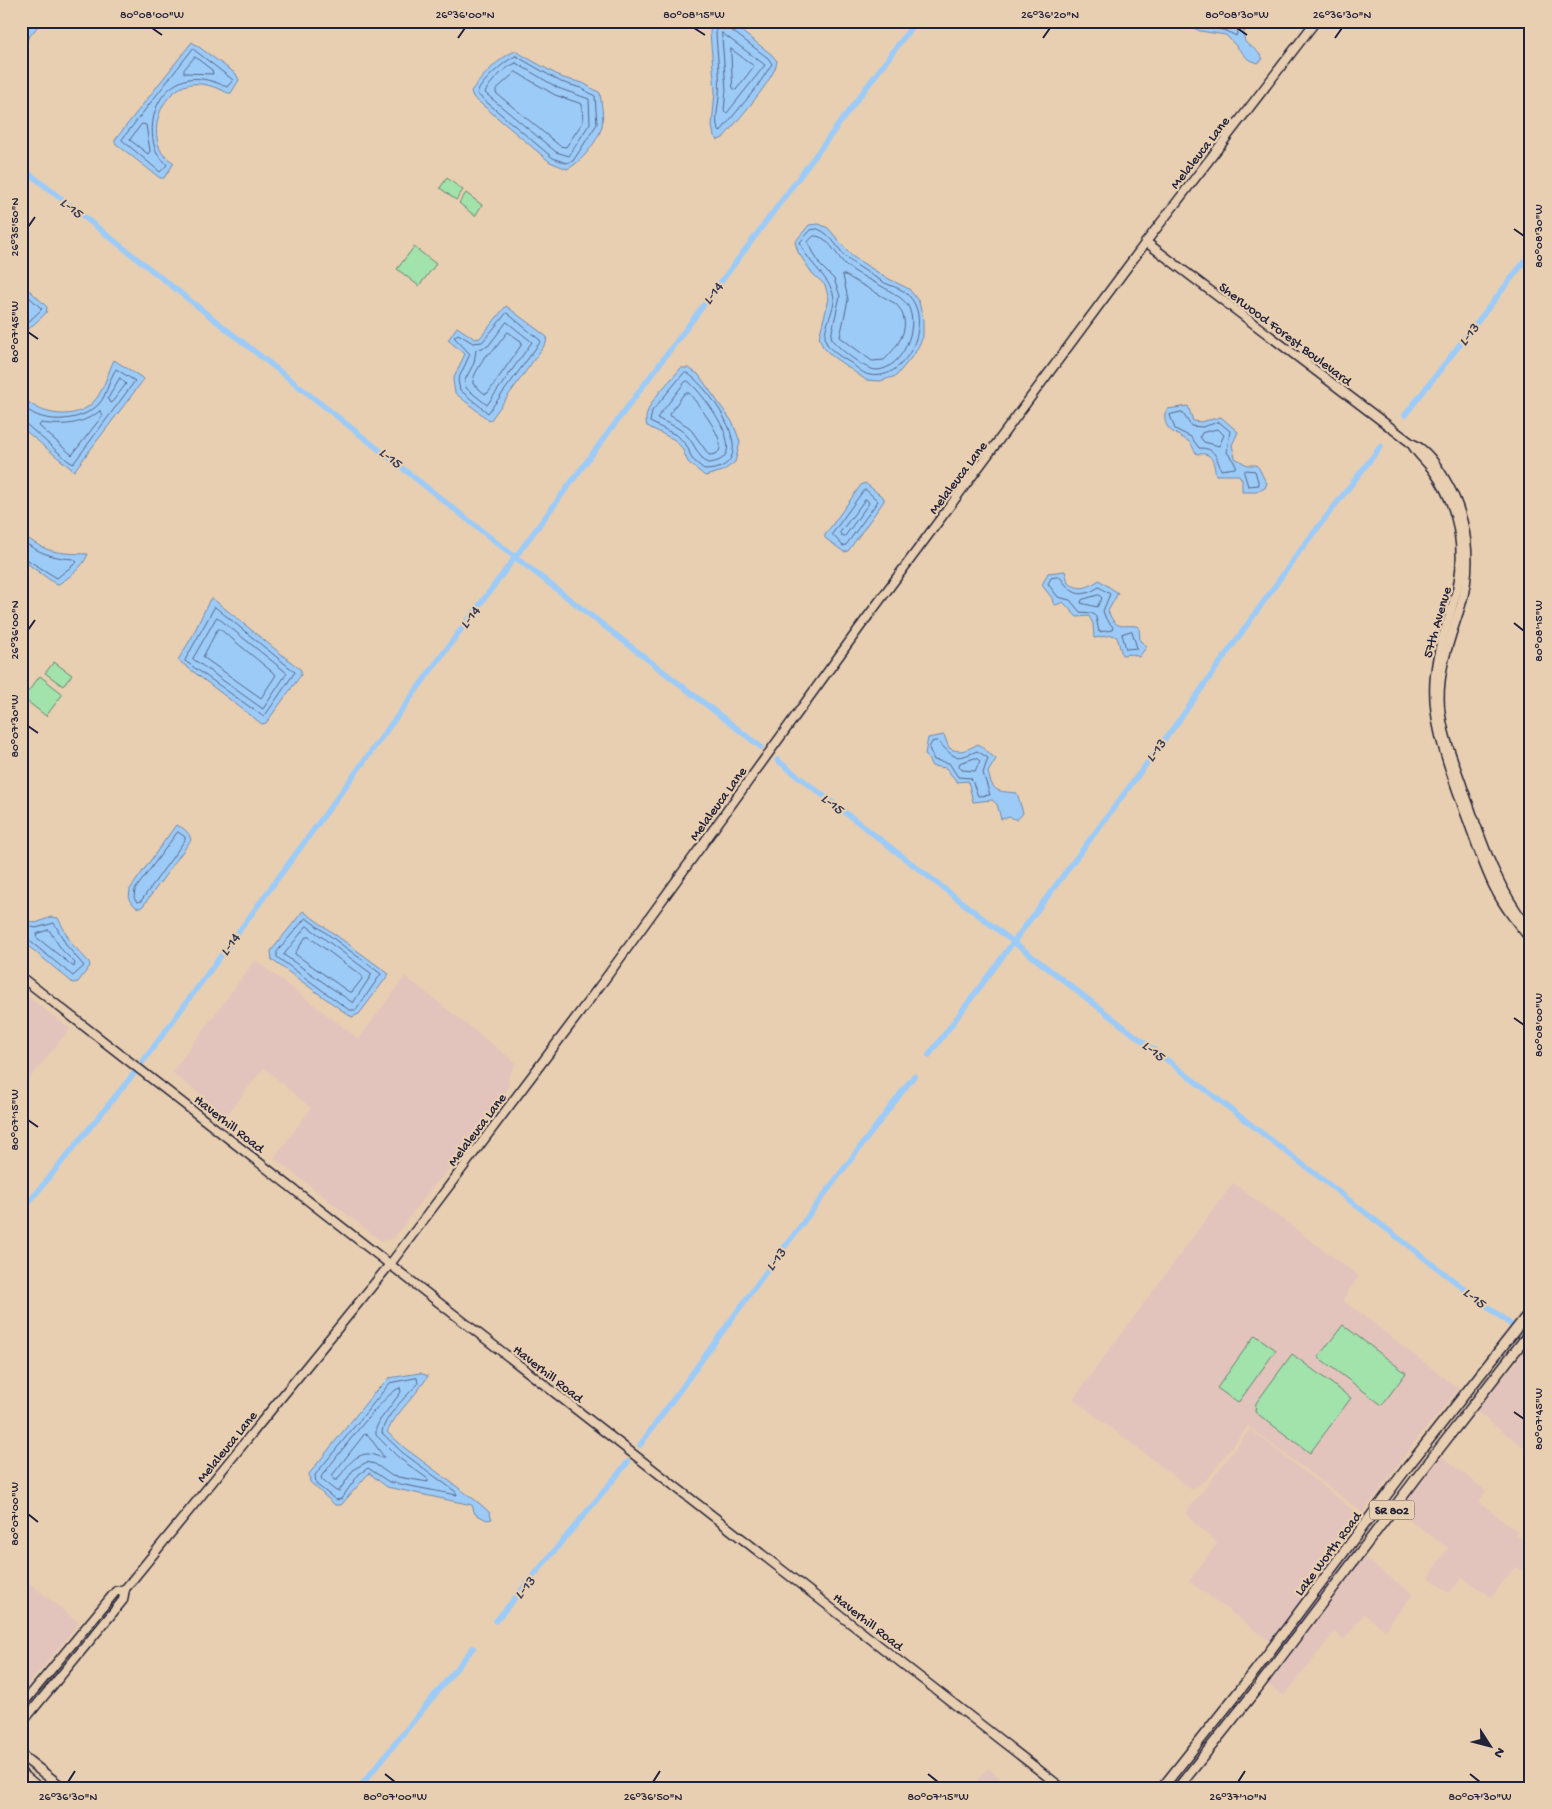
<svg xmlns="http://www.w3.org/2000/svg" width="1552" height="1809" viewBox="0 0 1552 1809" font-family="'Gochi Hand',sans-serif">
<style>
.built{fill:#e2c4bc}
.green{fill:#a2e2ab;stroke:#628273}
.water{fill:#9dcbf8;stroke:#6c87ac}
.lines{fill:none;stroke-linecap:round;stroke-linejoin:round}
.shore{stroke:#536687;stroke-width:1}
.canal{stroke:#9dcbf8;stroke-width:5.5}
.tertiary-casing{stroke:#22223b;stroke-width:11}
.secondary-casing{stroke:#22223b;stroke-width:12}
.primary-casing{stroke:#22223b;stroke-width:12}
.tertiary{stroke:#e9cfb1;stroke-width:8}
.secondary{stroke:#e9cfb1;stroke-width:9}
.primary{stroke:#e9cfb1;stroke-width:9}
.ticks{fill:none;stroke:#22223b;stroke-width:2}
.labels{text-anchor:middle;stroke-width:4.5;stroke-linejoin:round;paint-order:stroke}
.shield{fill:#e9cfb1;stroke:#5e565e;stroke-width:1}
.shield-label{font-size:12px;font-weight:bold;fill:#22223b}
.street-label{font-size:14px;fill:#22223b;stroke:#e9cfb1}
.water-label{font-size:15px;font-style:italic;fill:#343b57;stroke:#e9cfb1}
.neatline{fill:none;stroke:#22223b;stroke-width:2}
.ticks-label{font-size:12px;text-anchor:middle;fill:#22223b}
</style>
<rect width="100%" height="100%" fill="#e9cfb1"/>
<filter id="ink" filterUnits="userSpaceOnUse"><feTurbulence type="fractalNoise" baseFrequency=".02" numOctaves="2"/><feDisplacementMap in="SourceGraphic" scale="10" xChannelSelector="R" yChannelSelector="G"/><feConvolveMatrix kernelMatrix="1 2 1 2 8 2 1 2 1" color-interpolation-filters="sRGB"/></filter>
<g filter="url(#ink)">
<!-- built -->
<g class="built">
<path d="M 255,960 L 359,1039 L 405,976 L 516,1063 L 508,1078 L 509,1087 L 442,1178 L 433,1186 L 393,1239 L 381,1241 L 274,1158 L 311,1108 L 264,1068 L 226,1116 L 172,1072 Z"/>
<path d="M 21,991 L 70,1029 L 21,1089 Z"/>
<path d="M 1233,1183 L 1359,1276 L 1343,1300 L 1459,1389 L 1418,1438 L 1363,1513 L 1248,1426 L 1208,1478 L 1192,1490 L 1073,1399 Z"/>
<path d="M 1530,1345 L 1531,1436 L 1523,1447 L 1476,1411 Z"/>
<path d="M 1250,1429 L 1362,1517 L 1343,1542 L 1413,1594 L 1385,1630 L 1364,1614 L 1344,1640 L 1335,1632 L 1284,1696 L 1266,1683 L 1288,1655 L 1189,1581 L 1217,1543 L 1190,1519 L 1187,1514 L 1188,1510 Z"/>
<path d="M 1442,1456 L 1486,1491 L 1479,1502 L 1517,1531 L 1515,1534 L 1531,1545 L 1531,1559 L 1522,1571 L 1515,1567 L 1492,1597 L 1462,1578 L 1449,1593 L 1428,1577 L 1448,1548 L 1397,1511 Z"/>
<path d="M 21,1576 L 79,1623 L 21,1694 Z"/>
<path d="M 988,1768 L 1011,1788 L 971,1788 Z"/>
</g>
<!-- green -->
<g class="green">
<path d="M 447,178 L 463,190 L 456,200 L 440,188 Z"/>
<path d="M 466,193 L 482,205 L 475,216 L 459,203 Z"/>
<path d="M 414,247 L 436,264 L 419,286 L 397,269 Z"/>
<path d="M 54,662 L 72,675 L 63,686 L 45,673 Z"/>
<path d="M 40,676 L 63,694 L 46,716 L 23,698 Z"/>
<path d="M 1343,1325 L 1406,1373 L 1382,1405 L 1318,1357 Z"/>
<path d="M 1255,1335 L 1276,1350 L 1238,1403 L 1217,1388 Z"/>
<path d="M 1292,1354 L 1351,1398 L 1310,1453 L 1255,1412 L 1256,1403 Z"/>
</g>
<!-- water -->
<g class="water">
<path d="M 21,21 L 42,21 L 21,47 Z"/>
<path d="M 711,21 L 728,21 L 771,54 L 777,61 C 776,78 735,123 723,138 L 718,140 L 714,136 L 712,126 L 715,91 L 710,33 Z"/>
<path d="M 1179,21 L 1246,21 C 1239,52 1251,39 1263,59 L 1258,63 L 1248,59 L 1226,35 L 1200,31 Z"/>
<path d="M 192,42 L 236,74 L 239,80 L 231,93 L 228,93 C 216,87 198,80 184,86 C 160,96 149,130 162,153 C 165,157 170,160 174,163 L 164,178 L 160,178 L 115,143 L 115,140 Z"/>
<path d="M 515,51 L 563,78 L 583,83 L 600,93 C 601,103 604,116 602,126 C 598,141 581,163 567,169 L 550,162 L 473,97 L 471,91 C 483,76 497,59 515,51 Z"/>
<path d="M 819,224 L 828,228 L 853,257 L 887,278 L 909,289 L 919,302 L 923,319 L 923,337 L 915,353 L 896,376 L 880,381 L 866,380 L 832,356 L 823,347 L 819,337 L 829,299 L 825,285 L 812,273 L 798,252 L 795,242 L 809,225 Z"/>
<path d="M 26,287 L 47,307 L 46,313 L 21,336 L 21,294 Z"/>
<path d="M 506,306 L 547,337 L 546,343 L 490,421 L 455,393 L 453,380 L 465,354 L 448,340 L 457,327 L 475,339 L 480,338 Z"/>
<path d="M 114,360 L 144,379 L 74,471 L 21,427 L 21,394 C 36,416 78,423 96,399 C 104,389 108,372 114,360 Z"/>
<path d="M 681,368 L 688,368 L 698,374 L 733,423 L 740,442 L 735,462 L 723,471 L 705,476 L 688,462 L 682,448 L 675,440 L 647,426 C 640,407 669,383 681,368 Z"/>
<path d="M 1188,406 L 1193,421 L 1201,422 L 1221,417 L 1238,432 L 1232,445 L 1235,458 L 1247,465 L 1256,465 C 1261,469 1262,477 1267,483 L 1265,488 L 1256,492 L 1242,492 L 1242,480 L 1239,475 L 1216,475 C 1213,461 1213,452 1197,454 C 1193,450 1193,444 1188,441 C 1176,433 1163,431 1165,413 L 1168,409 Z"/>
<path d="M 865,483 L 884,498 L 884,501 L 848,551 L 844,552 L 825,538 L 825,535 L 861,485 Z"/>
<path d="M 21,533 C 47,554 57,553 88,554 C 83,567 69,578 57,585 L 21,559 Z"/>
<path d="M 1065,571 L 1068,583 C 1080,591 1088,588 1099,580 L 1118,593 L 1108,611 C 1117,634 1125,622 1139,627 L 1140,641 L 1147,646 L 1139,657 L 1132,654 L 1122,655 L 1117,637 L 1112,635 L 1094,638 L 1093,624 L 1089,616 L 1077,617 L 1063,602 L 1056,605 L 1053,603 L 1052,598 L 1042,585 L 1048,573 Z"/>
<path d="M 210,599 L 213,599 L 301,670 L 301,675 L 266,723 L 262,724 L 178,660 L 192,637 Z"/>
<path d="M 944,735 L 949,748 C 960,754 967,750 978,744 L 996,759 L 988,772 C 993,793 997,791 1017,793 L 1023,813 L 1017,820 L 1010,817 L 1001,819 L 997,804 L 992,800 L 973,802 L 968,781 L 957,782 L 946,768 L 932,766 L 925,754 L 928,738 Z"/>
<path d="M 176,825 C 184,828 189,832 191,840 L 143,906 L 140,908 L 136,907 L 129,900 L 130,889 Z"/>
<path d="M 303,911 L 389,974 L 359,1014 L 352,1017 L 347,1014 L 272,960 L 271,951 Z"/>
<path d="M 51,917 L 58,918 L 71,943 L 89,962 L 90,966 L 78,982 L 73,983 L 21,940 L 21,919 L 36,923 Z"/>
<path d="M 420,1373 L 428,1376 C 416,1396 397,1411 387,1432 L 406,1449 L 479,1503 L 489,1512 L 492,1519 L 487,1520 L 475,1514 L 472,1505 L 387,1487 L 369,1473 L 341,1505 L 335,1505 L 310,1482 L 309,1474 L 373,1394 L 389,1378 Z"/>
</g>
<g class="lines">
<!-- shore -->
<g class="shore">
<path d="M 716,21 C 715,46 721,70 719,95 C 719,104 713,125 720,132 L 756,88 L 772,64 L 768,58 L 727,27 L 725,21"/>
<path d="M 1191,21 C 1206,28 1221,27 1236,36 L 1241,21"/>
<path d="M 722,33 L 765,65 L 727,113 L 724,111 L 726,90 Z"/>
<path d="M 193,49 L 233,80 L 227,87 C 214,81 196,75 182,81 C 154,92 146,128 157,154 C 160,158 165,161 167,165 L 160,172 L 122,140 Z"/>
<path d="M 731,49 L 754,66 L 736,90 L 733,88 Z"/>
<path d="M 516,56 L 561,82 L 581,88 L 595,96 L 597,124 L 573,161 L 566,163 L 553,158 L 477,94 C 478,85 506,59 516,56 Z"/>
<path d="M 195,57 L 212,70 L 213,74 L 184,73 L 184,70 Z"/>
<path d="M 516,63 L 558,88 L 589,99 L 590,123 L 569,156 L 556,152 L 485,93 C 488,84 506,66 516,63 Z"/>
<path d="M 516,72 L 555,95 L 582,104 L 583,122 L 566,147 L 560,146 L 496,93 L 496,90 Z"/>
<path d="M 142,124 L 146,125 L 150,151 L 148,154 L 130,140 Z"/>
<path d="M 818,229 C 834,235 839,254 853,263 C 864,270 874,277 885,283 C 891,286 900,288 906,293 C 936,318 907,382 870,375 C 863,374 856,367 851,363 C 843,358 832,352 827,344 C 820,332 834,313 834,300 C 834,280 807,264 800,242 L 811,230 Z"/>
<path d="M 814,236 C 829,235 837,258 847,266 C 861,278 900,292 908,306 C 920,327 902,369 877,370 C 865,370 841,350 833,341 L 831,336 L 840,296 L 834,279 L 820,265 L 808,242 Z"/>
<path d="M 843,274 L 896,304 C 914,324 900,344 884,360 L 872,361 L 840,337 L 848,300 Z"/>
<path d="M 21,296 L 28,296 L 42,309 L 21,329"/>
<path d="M 507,313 L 541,341 L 488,413 L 460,390 L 458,380 L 470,354 L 454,337 L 458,334 L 473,343 L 482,342 Z"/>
<path d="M 507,322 L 532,342 L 487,405 L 466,388 L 465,380 L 474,363 L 476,350 L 488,346 Z"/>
<path d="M 508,332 L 521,341 L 522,344 L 488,393 L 485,394 L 473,384 C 472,375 481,366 484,357 L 493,351 Z"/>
<path d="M 687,373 C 711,388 767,468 705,470 L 692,459 L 687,446 L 678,436 L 650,422 L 652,411 L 683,374 Z"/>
<path d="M 120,378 L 126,384 L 112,402 L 110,403 L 108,399 Z"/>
<path d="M 688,381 C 704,394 756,461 707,463 C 695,453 694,440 682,431 C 675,425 665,423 657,418 L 685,382 Z"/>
<path d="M 685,393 L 689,393 C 695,401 741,455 709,455 L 689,427 L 669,415 Z"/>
<path d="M 21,403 C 37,426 81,423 99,404 C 107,395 109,379 116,369 L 135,381 L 73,464 L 67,460 L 26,424 L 21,423"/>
<path d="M 100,411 L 103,415 L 72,455 L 39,426 L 41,423 C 64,426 81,425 100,411 Z"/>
<path d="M 1182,412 L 1191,426 L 1202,427 L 1219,422 L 1230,431 L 1227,452 L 1236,465 L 1235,468 L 1221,470 C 1216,457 1216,448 1199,448 L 1191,437 L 1175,429 L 1170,415 Z"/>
<path d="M 1218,429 L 1224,435 L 1219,446 L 1204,442 L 1200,437 L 1202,433 Z"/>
<path d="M 1246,470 L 1255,471 L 1259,485 L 1248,486 L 1244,473 Z"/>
<path d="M 866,490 L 878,501 L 846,545 L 843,546 L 832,534 L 863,491 Z"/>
<path d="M 866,499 L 869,503 L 845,536 L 842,536 L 840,533 Z"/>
<path d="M 21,540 C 38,553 53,558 74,559 L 77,562 L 57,578 L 21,556"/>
<path d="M 1060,577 C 1071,593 1079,600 1099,587 L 1110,594 L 1103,611 L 1106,619 L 1113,627 L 1112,630 L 1099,632 L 1096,617 L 1092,613 L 1080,612 L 1070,600 L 1058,597 L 1048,584 L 1051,578 Z"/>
<path d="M 1099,595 L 1102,598 L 1097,607 L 1081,603 L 1082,600 Z"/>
<path d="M 215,607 L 295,672 L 264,717 L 185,661 Z"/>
<path d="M 217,617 L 287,673 L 263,709 L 193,659 Z"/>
<path d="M 220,629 L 276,675 L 261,698 L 203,657 L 217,630 Z"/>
<path d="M 1132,631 L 1137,648 L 1126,649 L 1122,634 Z"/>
<path d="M 938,741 C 954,758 954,761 977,751 L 988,758 L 983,773 L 990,795 L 978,796 L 971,778 L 958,777 L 949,763 L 934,760 L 929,748 L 932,742 Z"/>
<path d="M 976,758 L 980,761 L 975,771 L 962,770 L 959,766 L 960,763 Z"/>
<path d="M 178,832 L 185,837 L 185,840 L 141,901 L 137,902 L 134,898 L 135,890 Z"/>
<path d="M 306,918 L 381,974 L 356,1010 L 349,1010 L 277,957 L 277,952 Z"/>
<path d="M 21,924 L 36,928 L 54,923 L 67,946 L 84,966 L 73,976 L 26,938 L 21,937"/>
<path d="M 307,926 L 372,974 L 353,1003 L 284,955 Z"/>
<path d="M 49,930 L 62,950 L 75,963 L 74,967 L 36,937 L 37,934 Z"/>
<path d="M 306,937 L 309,937 L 362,976 L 362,979 L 352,992 L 349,992 L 295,954 Z"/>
<path d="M 417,1378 L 418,1384 C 407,1395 383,1418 382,1433 L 403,1453 L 456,1492 L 457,1495 L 389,1482 L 368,1468 L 359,1474 L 341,1499 L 336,1500 L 316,1484 L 315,1475 L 390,1383 Z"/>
<path d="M 400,1388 L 401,1392 L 380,1420 L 376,1428 L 376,1435 L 399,1458 L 428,1479 L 428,1482 L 392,1476 L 375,1464 L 367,1462 L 354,1469 L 339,1491 L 336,1491 L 322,1480 L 321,1477 C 333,1462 387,1389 400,1388 Z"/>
<path d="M 365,1434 L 368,1435 L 384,1457 C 379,1458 374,1454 368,1454 C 353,1454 345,1470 337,1480 L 334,1480 L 332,1476 Z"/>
</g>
<!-- canal -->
<g class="canal">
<path d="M 21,167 L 515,557 L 761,747"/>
<path d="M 1405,415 L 1531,253"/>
<path d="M 777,760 L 1531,1340"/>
<path d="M 929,1055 L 1180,719 L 1299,552 L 1381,446"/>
<path d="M 21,1212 L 136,1071 L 451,643 L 916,21"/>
<path d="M 640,1445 L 771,1265 L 914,1076"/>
<path d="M 496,1621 L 628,1462"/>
<path d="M 359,1788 L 473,1648"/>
</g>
<!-- tertiary casing -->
<g class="tertiary-casing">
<g id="tertiary">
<path d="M 1146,242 L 1411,443 C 1427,449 1438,467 1446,481 C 1468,518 1473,564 1461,605 C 1450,640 1437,671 1440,708 C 1443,736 1454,762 1463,788 C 1481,839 1496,888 1531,931"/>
<path d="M 1411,443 C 1416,453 1425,460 1432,469 C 1446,488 1456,512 1459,535 C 1468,592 1440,623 1435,675 C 1430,722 1449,766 1464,810 C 1474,836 1482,863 1494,887 C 1504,907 1517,923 1531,940"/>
<path d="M 21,977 L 1062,1788"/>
<path d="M 21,1706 L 116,1591 L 125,1589"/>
<path d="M 21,1724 L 115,1610 L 123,1600 L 125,1589 L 391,1263 L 605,979 L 860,627 L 1146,242 L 1316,21"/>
</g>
</g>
<!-- secondary casing -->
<g class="secondary-casing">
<g id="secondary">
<path d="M 21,1755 L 63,1788"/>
<path d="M 21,1773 L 39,1788"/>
</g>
</g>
<!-- primary casing -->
<g class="primary-casing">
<g id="primary">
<path d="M 1162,1788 L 1255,1671 L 1406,1469 L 1531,1310"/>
<path d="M 1178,1788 L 1256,1690 L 1418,1476 L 1531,1331"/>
</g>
</g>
<!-- tertiary -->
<use href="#tertiary" class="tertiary"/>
<!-- secondary -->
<use href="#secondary" class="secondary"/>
<!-- primary -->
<use href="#primary" class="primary"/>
</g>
</g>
<!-- ticks -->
<path class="ticks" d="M 152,28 L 162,35M 694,28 L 705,35M 1237,28 L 1247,35M 458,38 L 465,28M 1043,38 L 1050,28M 1335,38 L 1342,28M 28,227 L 35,217M 1514,229 L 1524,236M 28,332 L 38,339M 1514,623 L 1524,631M 28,630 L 35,620M 28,726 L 38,733M 1514,1018 L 1524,1025M 28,1120 L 38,1127M 1514,1412 L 1524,1419M 28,1514 L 38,1522M 385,1774 L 395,1782M 928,1774 L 938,1782M 1470,1774 L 1480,1782M 68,1782 L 75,1771M 653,1782 L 660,1771M 1238,1782 L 1245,1771"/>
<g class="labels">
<!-- shield labels -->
<rect class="shield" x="1369.5" y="1500.5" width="45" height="19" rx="4"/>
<g class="shield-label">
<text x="1392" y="1514">SR 802</text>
</g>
<!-- street labels -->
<g class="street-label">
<text transform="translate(1199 152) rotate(-52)" y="5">Melaleuca Lane</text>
<text transform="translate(1286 333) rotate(37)" y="5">Sherwood Forest Boulevard</text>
<text transform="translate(957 477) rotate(-53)" y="5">Melaleuca Lane</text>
<text transform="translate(1436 622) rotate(-74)" y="5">57th Avenue</text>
<text transform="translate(717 803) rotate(-54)" y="5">Melaleuca Lane</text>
<text transform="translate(230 1123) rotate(38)" y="5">Haverhill Road</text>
<text transform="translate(476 1129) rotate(-53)" y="5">Melaleuca Lane</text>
<text transform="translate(549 1373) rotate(38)" y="5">Haverhill Road</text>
<text transform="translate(226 1446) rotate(-51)" y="5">Melaleuca Lane</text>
<text transform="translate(1327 1553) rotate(-53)" y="5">Lake Worth Road</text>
<text transform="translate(869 1621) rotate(38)" y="5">Haverhill Road</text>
</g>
<!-- water labels -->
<g class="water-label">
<text transform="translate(72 207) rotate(38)" y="5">L-15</text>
<text transform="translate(712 293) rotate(-53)" y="5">L-14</text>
<text transform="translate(1468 334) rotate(-52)" y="5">L-13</text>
<text transform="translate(391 457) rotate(38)" y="5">L-15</text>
<text transform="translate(469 617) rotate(-53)" y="5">L-14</text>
<text transform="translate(1155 750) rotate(-53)" y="5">L-13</text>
<text transform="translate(833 803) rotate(38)" y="5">L-15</text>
<text transform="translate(229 944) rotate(-54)" y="5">L-14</text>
<text transform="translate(1154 1050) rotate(38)" y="5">L-15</text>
<text transform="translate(775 1259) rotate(-53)" y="5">L-13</text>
<text transform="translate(1475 1297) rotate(38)" y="5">L-15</text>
<text transform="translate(524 1587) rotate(-50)" y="5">L-13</text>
</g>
</g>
<!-- margin -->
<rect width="1552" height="1809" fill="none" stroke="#e9cfb1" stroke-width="55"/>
<!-- north arrow -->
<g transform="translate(1490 1746) rotate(126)" stroke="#e9cfb1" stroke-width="4" paint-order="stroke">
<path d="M0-4L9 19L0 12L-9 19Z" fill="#22223b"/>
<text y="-8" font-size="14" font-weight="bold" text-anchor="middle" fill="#22223b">N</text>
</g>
<rect x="28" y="28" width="1496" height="1754" class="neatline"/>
<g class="ticks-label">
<text x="152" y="18">80°08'00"W</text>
<text x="465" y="18">26°36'00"N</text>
<text x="694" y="18">80°08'15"W</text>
<text x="1050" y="18">26°36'20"N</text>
<text x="1237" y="18">80°08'30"W</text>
<text x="1342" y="18">26°36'30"N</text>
<text transform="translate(14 227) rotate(-90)" y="4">26°35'50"N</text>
<text transform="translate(1538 236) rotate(-90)" y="4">80°08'30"W</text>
<text transform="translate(14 332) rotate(-90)" y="4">80°07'45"W</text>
<text transform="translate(14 630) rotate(-90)" y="4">26°36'00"N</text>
<text transform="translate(1538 631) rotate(-90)" y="4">80°08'15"W</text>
<text transform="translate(14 726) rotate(-90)" y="4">80°07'30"W</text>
<text transform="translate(1538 1025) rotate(-90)" y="4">80°08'00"W</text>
<text transform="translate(14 1120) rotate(-90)" y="4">80°07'15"W</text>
<text transform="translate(1538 1419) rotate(-90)" y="4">80°07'45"W</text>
<text transform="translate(14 1514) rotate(-90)" y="4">80°07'00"W</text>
<text x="68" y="1800">26°36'30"N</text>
<text x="395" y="1800">80°07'00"W</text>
<text x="653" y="1800">26°36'50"N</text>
<text x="938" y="1800">80°07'15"W</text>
<text x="1238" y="1800">26°37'10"N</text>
<text x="1480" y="1800">80°07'30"W</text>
</g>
</svg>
